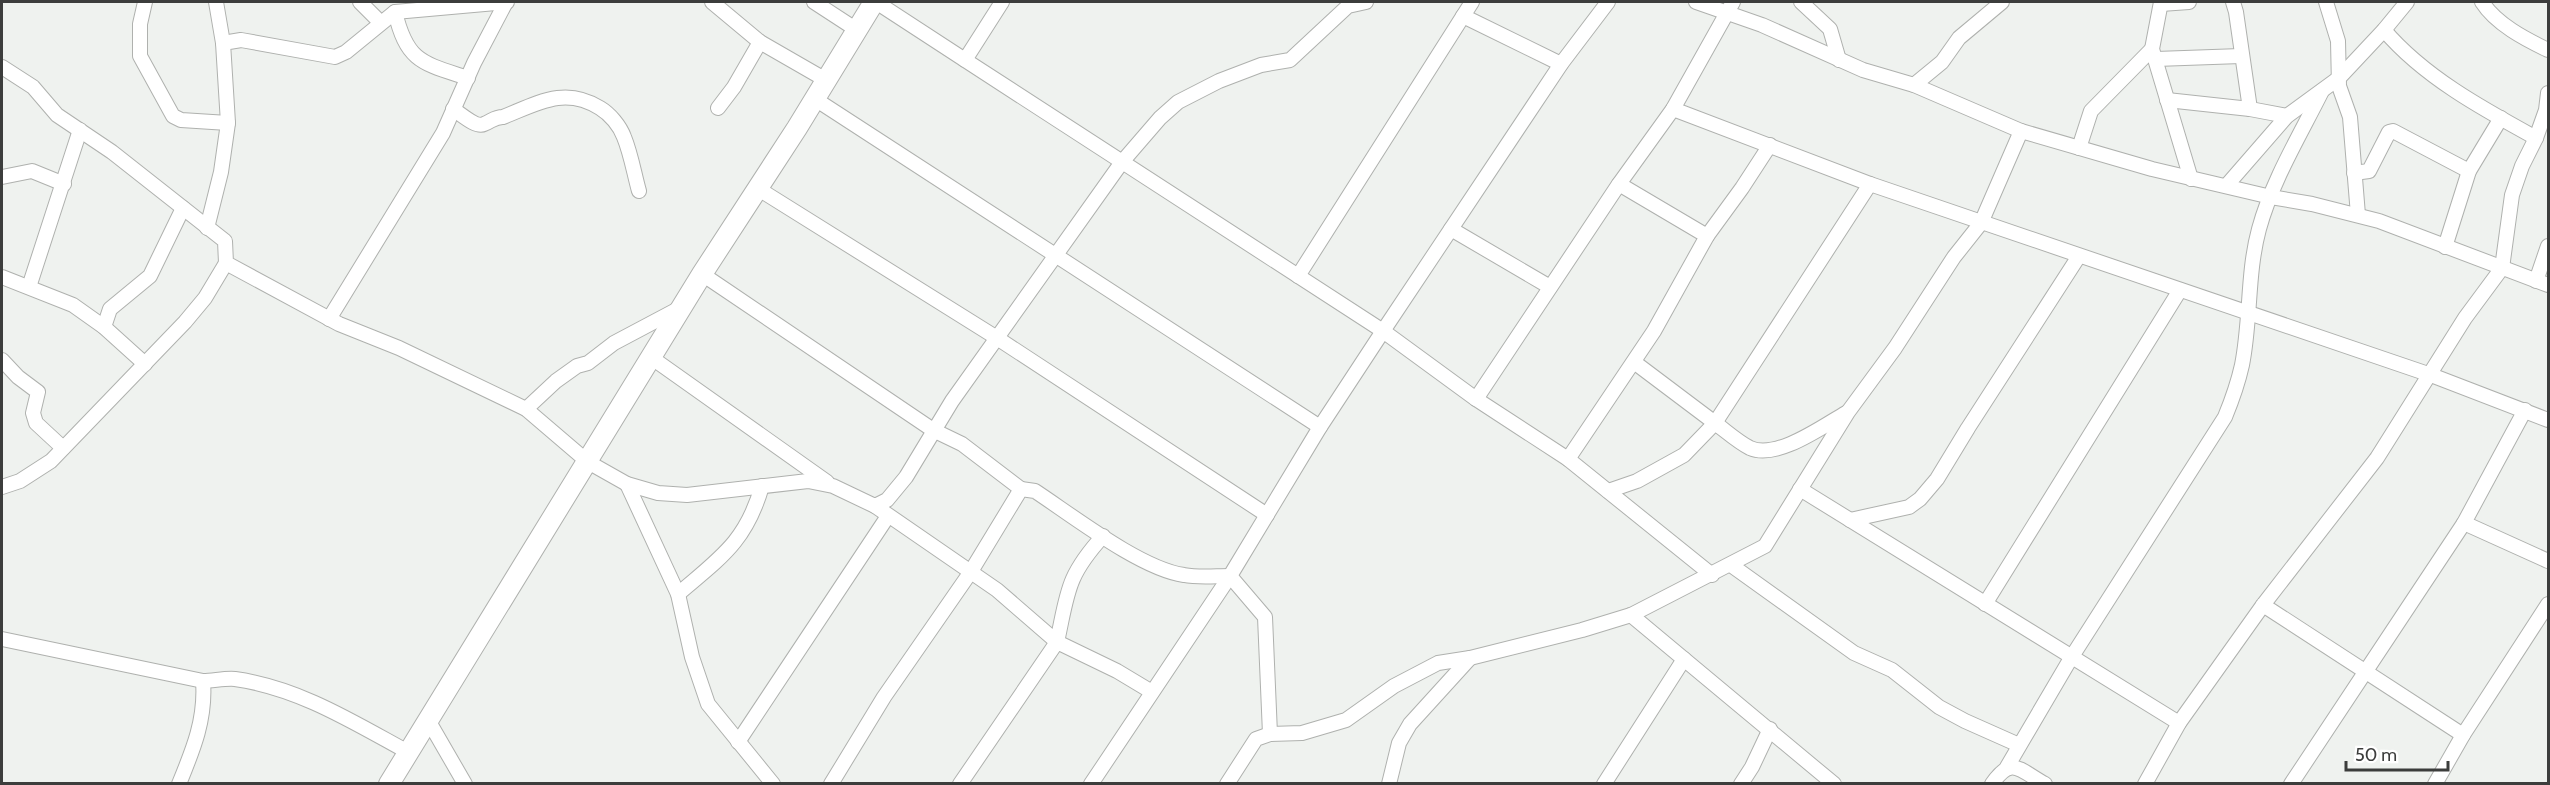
<svg xmlns="http://www.w3.org/2000/svg" width="2550" height="785" viewBox="0 0 2550 785" font-family="Cabin,sans-serif">
<style>
.lines{fill:none;stroke-linecap:round;stroke-linejoin:round}
.street-casing{stroke:#afb1ae;stroke-width:16}
.secondary-casing{stroke:#afb1ae;stroke-width:22}
.street{stroke:#fff;stroke-width:14}
.secondary{stroke:#fff;stroke-width:20}
</style>
<rect width="100%" height="100%" fill="#eff2ef"/>
<g class="lines">
<!-- street casing -->
<g class="street-casing">
<g id="street">
<path d="M 145,2 L 140,24 L 140,56 L 173,116 L 181,120 L 228,123"/>
<path d="M 216,2 L 223,43"/>
<path d="M 360,2 L 380,22"/>
<path d="M 712,2 L 760,42 L 826,80"/>
<path d="M 814,2 L 857,30"/>
<path d="M 876,2 L 965,60 L 1002,2"/>
<path d="M 1696,2 L 1762,25 L 1863,70 L 1914,85 L 2021,131 L 2152,169 L 2271,197 L 2312,204 L 2379,221 L 2548,285"/>
<path d="M 1801,2 L 1830,29 L 1839,60"/>
<path d="M 2161,2 L 2152,49 L 2191,179"/>
<path d="M 2233,2 L 2236,12 L 2250,109"/>
<path d="M 2326,2 L 2338,41 L 2339,86 L 2350,117 L 2358,215"/>
<path d="M 2482,2 C 2496,24 2525,39 2548,50"/>
<path d="M 2161,4 L 2189,2"/>
<path d="M 395,12 C 407,62 422,63 468,78"/>
<path d="M 1463,16 L 1561,64"/>
<path d="M 2384,30 C 2424,77 2483,109 2536,138"/>
<path d="M 2156,59 L 2241,56"/>
<path d="M 965,60 L 1383,331 L 1476,399 L 1568,459 L 1712,575"/>
<path d="M 2,67 L 33,87 L 57,115 L 112,152 L 225,241 L 226,263 L 339,324 L 399,348 L 526,409 L 588,462 L 627,484 L 658,493 L 687,495 L 808,481 L 833,486 L 875,506 L 887,500 L 906,477 L 952,401 L 1122,162 L 1160,118 L 1178,102 L 1219,81 L 1261,65 L 1290,60 L 1348,6 L 1366,2"/>
<path d="M 1914,85 L 1942,62 L 1959,38 L 2002,2"/>
<path d="M 815,99 L 1320,427"/>
<path d="M 2167,100 L 2250,109 L 2287,116"/>
<path d="M 718,108 L 734,87 L 760,42"/>
<path d="M 453,109 C 461,114 476,128 484,124 C 492,121 494,117 503,117 C 538,103 565,86 600,108 C 610,114 620,126 624,137 C 631,154 634,173 639,191"/>
<path d="M 1673,109 L 1870,184 L 2431,375 L 2548,420"/>
<path d="M 2079,148 L 2091,111 L 2152,49"/>
<path d="M 2354,173 L 2369,171 L 2389,132 L 2393,131 L 2469,171"/>
<path d="M 2,177 L 32,171 L 64,184"/>
<path d="M 2227,185 L 2287,116 L 2339,78 L 2384,30 L 2407,2"/>
<path d="M 757,188 L 997,338 L 1267,515"/>
<path d="M 207,228 L 221,172 L 228,123 L 223,43 L 241,40 L 335,57 L 346,52 L 395,12 L 507,2"/>
<path d="M 1451,229 L 1550,287"/>
<path d="M 1707,236 L 1742,188 L 1770,145"/>
<path d="M 2445,247 L 2469,171 L 2501,118"/>
<path d="M 702,274 L 933,430 L 962,444 L 1021,489"/>
<path d="M 1298,276 L 1472,2"/>
<path d="M 2,277 L 73,305 L 104,327 L 145,364"/>
<path d="M 2536,281 L 2548,246"/>
<path d="M 29,287 L 80,130"/>
<path d="M 329,319 L 443,133 L 474,63 L 506,2"/>
<path d="M 104,327 L 110,309 L 150,276 L 183,208"/>
<path d="M 652,358 L 827,482"/>
<path d="M 2,360 L 18,377 L 38,392 L 33,413 L 36,423 L 63,448"/>
<path d="M 1634,362 L 1715,423 L 1870,184"/>
<path d="M 1476,399 L 1619,184 L 1673,109 L 1733,2"/>
<path d="M 526,409 L 556,381 L 577,366 L 588,363 L 614,343 L 680,308"/>
<path d="M 1568,459 L 1654,331 L 1707,236 L 1619,184"/>
<path d="M 627,484 L 678,594 L 692,657 L 708,704 L 773,784"/>
<path d="M 2,487 L 20,481 L 51,461 L 185,322 L 205,298 L 226,263"/>
<path d="M 1800,489 L 2179,723"/>
<path d="M 1608,491 L 1637,481 L 1684,455 L 1715,423 C 1726,431 1738,442 1750,448 C 1777,460 1823,426 1846,413"/>
<path d="M 875,506 L 997,590 L 1057,642 C 1068,592 1066,577 1103,536"/>
<path d="M 1850,520 L 1909,507 L 1920,499 L 1937,479 L 1968,428 L 2079,256"/>
<path d="M 2464,523 L 2548,561"/>
<path d="M 1731,565 L 1854,653 L 1892,670 L 1939,707 L 1965,721 L 2019,745"/>
<path d="M 678,594 C 720,558 746,542 762,486"/>
<path d="M 1985,604 L 2180,290"/>
<path d="M 2263,605 L 2463,735"/>
<path d="M 1631,615 L 1834,784"/>
<path d="M 2,639 L 203,681 C 213,681 225,678 235,679 C 299,688 353,722 408,752"/>
<path d="M 428,720 L 465,784"/>
<path d="M 738,742 L 888,516"/>
<path d="M 2007,767 L 2071,658 L 2225,417 C 2232,400 2238,383 2242,365 C 2251,320 2247,273 2259,229 C 2272,181 2300,135 2322,91"/>
<path d="M 179,784 C 193,750 206,719 203,681"/>
<path d="M 831,784 L 884,697 L 970,573 L 1021,489 L 1035,491 C 1073,516 1141,569 1184,575 C 1199,578 1215,576 1230,576 L 1265,617 L 1270,734"/>
<path d="M 960,784 L 1057,642 L 1117,671 L 1152,692"/>
<path d="M 1091,784 L 1230,576 L 1320,427 L 1383,331 L 1561,64 L 1608,2"/>
<path d="M 1227,784 L 1256,739 L 1270,734 L 1302,733 L 1346,720 L 1394,686 L 1438,663 L 1470,658 L 1582,630 L 1631,615 L 1765,546 L 1848,412 L 1895,348 L 1954,257 L 1981,223 L 2021,131"/>
<path d="M 1389,784 L 1399,743 L 1410,724 L 1470,658"/>
<path d="M 1604,784 L 1684,659"/>
<path d="M 1741,784 L 1752,767 L 1770,729"/>
<path d="M 1992,784 C 2012,755 2019,770 2045,784"/>
<path d="M 2145,784 L 2179,723 L 2263,605 L 2377,458 L 2465,318 L 2502,268 L 2512,195 L 2522,166 L 2536,138 L 2546,110 L 2548,93"/>
<path d="M 2291,784 L 2464,523 L 2525,410"/>
<path d="M 2435,784 L 2463,735 L 2548,604"/>
</g>
</g>
<!-- secondary casing -->
<g class="secondary-casing">
<path id="secondary" d="M 389,784 L 702,274 L 797,128 L 874,2"/>
</g>
<!-- street -->
<use href="#street" class="street"/>
<!-- secondary -->
<use href="#secondary" class="secondary"/>
</g>
<!-- border -->
<rect width="2550" height="785" fill="none" stroke="#3c3d3c" stroke-width="6"/>
<!-- scale -->
<path d="M2346 761v9h102v-9" fill="none" stroke="#3c3d3c" stroke-width="3"/>
<text x="2355" y="761" font-size="18" fill="#3c3d3c" stroke="#ffffff" stroke-width="4.5" paint-order="stroke">50 m</text>
</svg>
